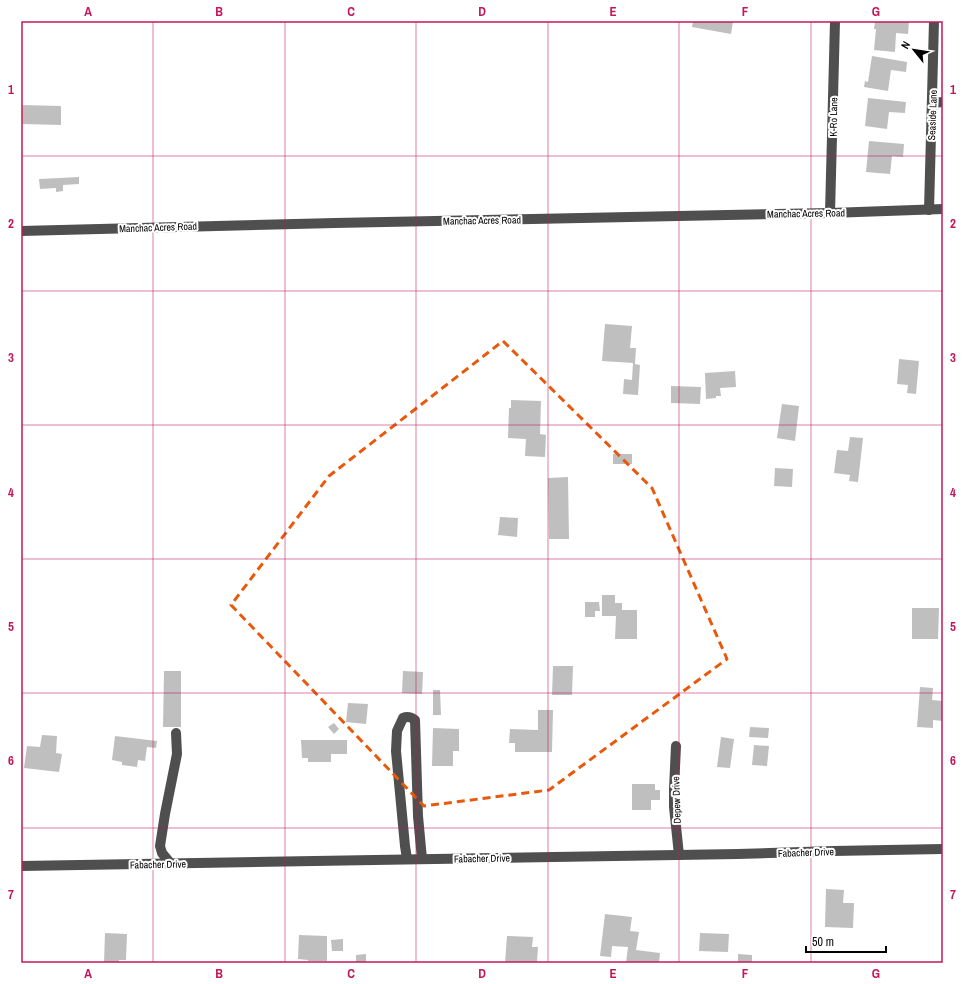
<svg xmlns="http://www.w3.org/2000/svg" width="964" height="984" viewBox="0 0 964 984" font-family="'Archivo Narrow',sans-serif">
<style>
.building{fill:#bfbfbf}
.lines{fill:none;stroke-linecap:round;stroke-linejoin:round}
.minor{stroke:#4f4f4f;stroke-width:10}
.marked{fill:none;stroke:#e8590c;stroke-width:3;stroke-dasharray:8 5;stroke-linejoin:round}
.grid{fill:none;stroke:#c2185b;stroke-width:1;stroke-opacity:0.55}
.labels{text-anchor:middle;stroke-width:4;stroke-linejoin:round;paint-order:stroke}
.street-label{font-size:10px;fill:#000;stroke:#fff}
.neatline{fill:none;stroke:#c2185b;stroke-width:1.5}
.grid-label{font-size:13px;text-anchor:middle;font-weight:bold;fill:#c2185b}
</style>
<rect width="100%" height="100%" fill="#fff"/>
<!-- building -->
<g class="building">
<path d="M 693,21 L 733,21 L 731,34 L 692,27 Z"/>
<path d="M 875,21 L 909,21 L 908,34 L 896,33 L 895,52 L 874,50 L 876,29 L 874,29 Z"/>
<path d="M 872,56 L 907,62 L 906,72 L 891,70 L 888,91 L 864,87 L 865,81 L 868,82 Z"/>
<path d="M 868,98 L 906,102 L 905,113 L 889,112 L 887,129 L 865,126 Z"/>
<path d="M 21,105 L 61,106 L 61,125 L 21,124 Z"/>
<path d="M 869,141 L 904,144 L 903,157 L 892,156 L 890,174 L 866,172 Z"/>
<path d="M 79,177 L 79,184 L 63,185 L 63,191 L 56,192 L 56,188 L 40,189 L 39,179 Z"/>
<path d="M 605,324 L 632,326 L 630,348 L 636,348 L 635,364 L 640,365 L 638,395 L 623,394 L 624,379 L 632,380 L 633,363 L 602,361 Z"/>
<path d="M 899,359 L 919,361 L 916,394 L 907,393 L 908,385 L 897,384 Z"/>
<path d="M 735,371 L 736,387 L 720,388 L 721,396 L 716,396 L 716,398 L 706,399 L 705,373 Z"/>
<path d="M 671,386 L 701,387 L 700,404 L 671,403 Z"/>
<path d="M 511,400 L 541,401 L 540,434 L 546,435 L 545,457 L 525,456 L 526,439 L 508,438 L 509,408 L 511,408 Z"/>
<path d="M 782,404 L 799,406 L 795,441 L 777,438 Z"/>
<path d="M 850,437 L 863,438 L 858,482 L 849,481 L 850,475 L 834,473 L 837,450 L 848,451 Z"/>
<rect x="613" y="454" width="19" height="10"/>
<path d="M 775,468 L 793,469 L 792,487 L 774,486 Z"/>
<path d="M 568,477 L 569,539 L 549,539 L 548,478 Z"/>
<path d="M 500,517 L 518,518 L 517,537 L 498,535 Z"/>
<path d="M 602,595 L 615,595 L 615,603 L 622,603 L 622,610 L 637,610 L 637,639 L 615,639 L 616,616 L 602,616 Z"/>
<path d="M 585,602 L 599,602 L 600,611 L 595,611 L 595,617 L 585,617 Z"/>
<path d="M 912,608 L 939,608 L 938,639 L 912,639 Z"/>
<path d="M 553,666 L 573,666 L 572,695 L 552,695 Z"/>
<path d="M 164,671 L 181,671 L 181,727 L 163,727 Z"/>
<path d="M 403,671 L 423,672 L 422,694 L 402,693 Z"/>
<path d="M 920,687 L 933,688 L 932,700 L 943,701 L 943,721 L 933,720 L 933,728 L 917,727 Z"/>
<path d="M 433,690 L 440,690 L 441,715 L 433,715 Z"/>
<path d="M 348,703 L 368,704 L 366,724 L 346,722 Z"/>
<path d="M 538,710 L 553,710 L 552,752 L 515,752 L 515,743 L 509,743 L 510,729 L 538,730 Z"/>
<path d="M 334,723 L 339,729 L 334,734 L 328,727 Z"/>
<path d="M 750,727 L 769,728 L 768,738 L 749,737 Z"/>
<path d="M 433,728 L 459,729 L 459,751 L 453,751 L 453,766 L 432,766 Z"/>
<path d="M 42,735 L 57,736 L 56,753 L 62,754 L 59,772 L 24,768 L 27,746 L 40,747 Z"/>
<path d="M 115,736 L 157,741 L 156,748 L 147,747 L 145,761 L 138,760 L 137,767 L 122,765 L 122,762 L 112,760 Z"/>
<path d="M 721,737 L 734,739 L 730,768 L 717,767 Z"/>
<path d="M 301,740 L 347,740 L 347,754 L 331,754 L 331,762 L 308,762 L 308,758 L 302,758 Z"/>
<path d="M 754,745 L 769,746 L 767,766 L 752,765 Z"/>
<path d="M 632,784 L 655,784 L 655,790 L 660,790 L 660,800 L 651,800 L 651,810 L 632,810 Z"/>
<path d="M 826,889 L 844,890 L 843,903 L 854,903 L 853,928 L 825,927 Z"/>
<path d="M 605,914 L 632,917 L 630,931 L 639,932 L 636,950 L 660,953 L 659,963 L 626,963 L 628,947 L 612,946 L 611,957 L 600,956 Z"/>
<path d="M 105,933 L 127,934 L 126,960 L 119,960 L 119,963 L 104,963 Z"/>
<path d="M 700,933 L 729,934 L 728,952 L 699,951 Z"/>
<path d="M 299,935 L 327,936 L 327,961 L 308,961 L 308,960 L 298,959 Z"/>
<path d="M 507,936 L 533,937 L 532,947 L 538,947 L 537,963 L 505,963 Z"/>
<path d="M 343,939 L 343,951 L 332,951 L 331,940 Z"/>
<path d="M 366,954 L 366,963 L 356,963 L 356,955 Z"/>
<path d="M 738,954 L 752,955 L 752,963 L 738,963 Z"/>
</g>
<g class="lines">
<!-- minor -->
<g class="minor">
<path d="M 932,103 L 943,102"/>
<path d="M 929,210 L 934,21"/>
<path d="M 830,213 L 835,21"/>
<path d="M 21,231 L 335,223 L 830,213 L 943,209"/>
<path d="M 676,746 L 674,789 L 674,807 L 679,855"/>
<path d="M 407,859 L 405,846 L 396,751 L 397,731 L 403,718 C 408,716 411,717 415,720 L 418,816 L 422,859"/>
<path d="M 171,864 L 162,853 L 160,846 L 165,814 L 177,754 L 176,733"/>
<path d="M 21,866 L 738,854 L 833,851 L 943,849"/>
</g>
</g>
<!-- marked area -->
<path class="marked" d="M 503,341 L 652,488 L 727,659 L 549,790 L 424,806 L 231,605 L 329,476 Z"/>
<!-- grid -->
<path class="grid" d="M 153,21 L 153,963M 285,21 L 285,963M 416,21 L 416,963M 548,21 L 548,963M 679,21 L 679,963M 811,21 L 811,963M 21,156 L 943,156M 21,291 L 943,291M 21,425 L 943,425M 21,559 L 943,559M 21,693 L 943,693M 21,828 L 943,828"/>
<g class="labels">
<!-- street labels -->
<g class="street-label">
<text transform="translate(932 115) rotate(-88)" y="4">Seaside Lane</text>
<text transform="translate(833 117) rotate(-89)" y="4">K-Ro Lane</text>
<text transform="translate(806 213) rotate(-1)" y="4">Manchac Acres Road</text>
<text transform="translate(482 220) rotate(-1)" y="4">Manchac Acres Road</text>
<text transform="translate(158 227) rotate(-2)" y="4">Manchac Acres Road</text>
<text transform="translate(676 800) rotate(-92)" y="4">Depew Drive</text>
<text transform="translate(806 852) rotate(-2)" y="4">Fabacher Drive</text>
<text transform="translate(482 858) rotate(-1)" y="4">Fabacher Drive</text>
<text transform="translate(158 864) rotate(-1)" y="4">Fabacher Drive</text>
</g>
</g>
<!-- border -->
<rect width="964" height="984" fill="none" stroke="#ffffff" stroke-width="44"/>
<!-- north arrow -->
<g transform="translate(914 50) rotate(300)" stroke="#ffffff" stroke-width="3" paint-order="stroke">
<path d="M0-3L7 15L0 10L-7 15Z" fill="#000000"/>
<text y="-6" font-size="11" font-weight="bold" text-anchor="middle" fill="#000000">N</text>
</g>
<!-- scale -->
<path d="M806 946v6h80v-6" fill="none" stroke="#000000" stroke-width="2"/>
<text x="812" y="946" font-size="12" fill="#000000" stroke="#ffffff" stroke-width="3" paint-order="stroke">50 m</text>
<rect x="22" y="22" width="920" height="940" class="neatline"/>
<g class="grid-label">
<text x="88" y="16">A</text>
<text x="219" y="16">B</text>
<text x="351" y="16">C</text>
<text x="482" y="16">D</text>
<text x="613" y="16">E</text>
<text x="745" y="16">F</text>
<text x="876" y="16">G</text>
<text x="11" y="94">1</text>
<text x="953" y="94">1</text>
<text x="11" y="228">2</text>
<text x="953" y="228">2</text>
<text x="11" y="362">3</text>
<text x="953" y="362">3</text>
<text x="11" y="497">4</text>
<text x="953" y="497">4</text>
<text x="11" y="631">5</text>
<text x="953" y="631">5</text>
<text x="11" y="765">6</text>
<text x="953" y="765">6</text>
<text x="11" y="899">7</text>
<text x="953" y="899">7</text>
<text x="88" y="978">A</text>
<text x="219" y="978">B</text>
<text x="351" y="978">C</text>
<text x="482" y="978">D</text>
<text x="613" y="978">E</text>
<text x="745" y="978">F</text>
<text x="876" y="978">G</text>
</g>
</svg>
